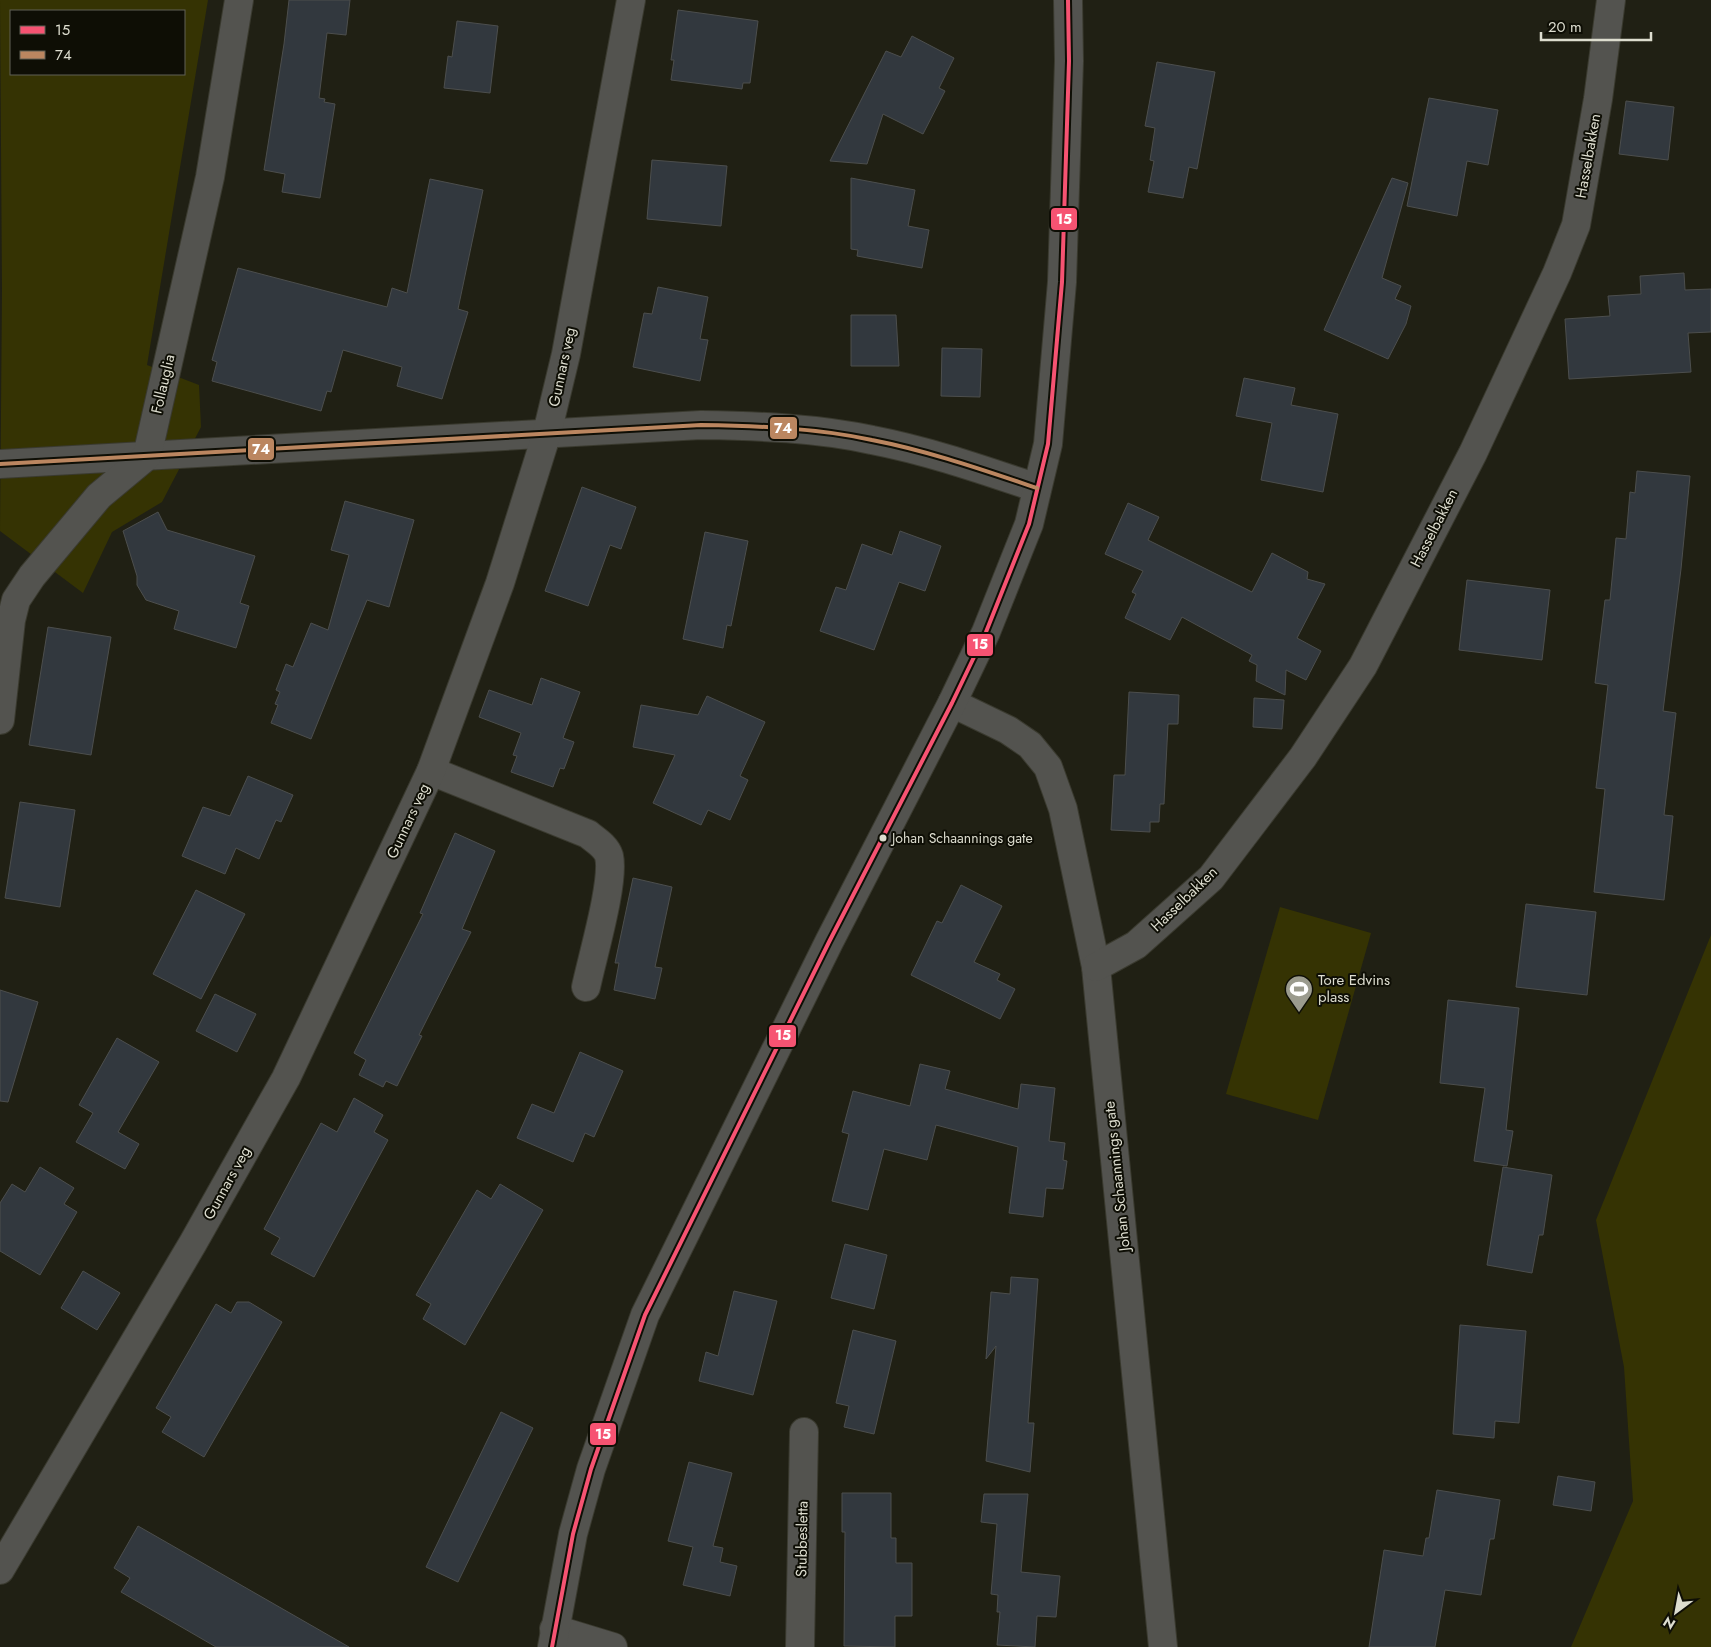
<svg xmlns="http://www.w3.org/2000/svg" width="1711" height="1647" viewBox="0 0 1711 1647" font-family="Jost,sans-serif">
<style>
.green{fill:#353303;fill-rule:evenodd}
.building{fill:#32383e;stroke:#4c4e4d}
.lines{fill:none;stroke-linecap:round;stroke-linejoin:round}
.minor-casing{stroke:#3a3a2f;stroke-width:30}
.minor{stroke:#53534f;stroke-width:28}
.bus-1-casing{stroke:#0e0e05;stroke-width:8}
.bus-2-casing{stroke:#0e0e05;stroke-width:8}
.bus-1{stroke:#f65372;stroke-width:4}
.bus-2{stroke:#bb8660;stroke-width:4}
.bus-dot{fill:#ddddcf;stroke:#0e0e05;stroke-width:2}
.labels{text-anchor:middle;stroke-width:4;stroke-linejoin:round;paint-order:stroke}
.bus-label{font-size:14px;fill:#ddddcf;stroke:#0e0e05;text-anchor:start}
.street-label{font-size:15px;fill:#ddddcf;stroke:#0e0e05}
.poi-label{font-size:15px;fill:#ddddcf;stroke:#0e0e05;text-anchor:start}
.line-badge{stroke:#0e0e05;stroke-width:2}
.badge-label{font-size:14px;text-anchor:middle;font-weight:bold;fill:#fff}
</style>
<rect width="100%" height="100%" fill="#202014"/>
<!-- green -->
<g class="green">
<path d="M 0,0 L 208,0 L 147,365 L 199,385 L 201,427 L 162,502 L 112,532 L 83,593 L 0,531 L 2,290 ZM 11,11 L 184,11 L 184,74 L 11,74 Z"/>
<path d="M 1280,907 L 1371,933 L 1318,1120 L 1226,1094 Z"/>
<path d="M 1711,935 L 1711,1647 L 1571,1647 L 1633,1501 L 1624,1367 L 1596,1220 Z"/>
</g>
<!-- building -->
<g class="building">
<path d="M 289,0 L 350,0 L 346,35 L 327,33 L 319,98 L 325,99 L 324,102 L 335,104 L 320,198 L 282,192 L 285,174 L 264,170 L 284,44 Z"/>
<path d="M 678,10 L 758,21 L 750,83 L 743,83 L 742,89 L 671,80 L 674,60 L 671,60 Z"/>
<path d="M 457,21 L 498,26 L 490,93 L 444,88 L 448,56 L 452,57 Z"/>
<path d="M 912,36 L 954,58 L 939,88 L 945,91 L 923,134 L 883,114 L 867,164 L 830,161 L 886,51 L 901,57 Z"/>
<path d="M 1157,62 L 1215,72 L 1197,169 L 1189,167 L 1183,198 L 1148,192 L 1154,161 L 1150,160 L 1155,128 L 1145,126 Z"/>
<path d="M 1429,98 L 1498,110 L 1488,165 L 1467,161 L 1457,216 L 1407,206 Z"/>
<path d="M 1626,101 L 1674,107 L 1668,160 L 1619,154 Z"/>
<path d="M 652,160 L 727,166 L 721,226 L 647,219 Z"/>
<path d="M 851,178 L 915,190 L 908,226 L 929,230 L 922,268 L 857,256 L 858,250 L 851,249 Z"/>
<path d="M 1392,178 L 1408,183 L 1382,278 L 1401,286 L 1395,299 L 1411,306 L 1406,324 L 1388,359 L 1324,330 Z"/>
<path d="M 430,179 L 483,190 L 458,309 L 468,312 L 442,399 L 397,386 L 402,367 L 343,350 L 331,392 L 327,391 L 321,411 L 212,381 L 217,362 L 212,360 L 238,268 L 387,307 L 392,288 L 407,293 Z"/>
<path d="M 1684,273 L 1685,290 L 1711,289 L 1711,332 L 1688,333 L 1691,372 L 1569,379 L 1565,319 L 1610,316 L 1608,296 L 1641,294 L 1640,276 Z"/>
<path d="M 658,287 L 708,297 L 700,339 L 708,340 L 700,381 L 633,367 L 644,313 L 652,314 Z"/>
<path d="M 851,315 L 896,315 L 899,366 L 851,366 Z"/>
<path d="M 942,348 L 982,349 L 980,397 L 941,396 Z"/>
<path d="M 1244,378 L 1295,388 L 1291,405 L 1338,414 L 1323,492 L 1261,480 L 1272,423 L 1236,416 Z"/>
<path d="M 1637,471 L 1690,476 L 1681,569 L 1663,711 L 1676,713 L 1664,815 L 1673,816 L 1664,900 L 1594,892 L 1605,789 L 1596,788 L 1608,685 L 1595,683 L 1605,600 L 1610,600 L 1616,538 L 1626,539 L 1630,492 L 1635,493 Z"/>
<path d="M 582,487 L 636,507 L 621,549 L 610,545 L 588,606 L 545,591 Z"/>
<path d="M 345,501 L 414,520 L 389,607 L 367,600 L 311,739 L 271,723 L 278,705 L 275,704 L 280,692 L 276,690 L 286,664 L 293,667 L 311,623 L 328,630 L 349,555 L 331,550 Z"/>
<path d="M 1128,503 L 1159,517 L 1148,540 L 1252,592 L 1272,553 L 1308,572 L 1307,579 L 1325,584 L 1297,638 L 1321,651 L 1306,680 L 1286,670 L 1285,695 L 1256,681 L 1257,665 L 1249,661 L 1252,655 L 1182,617 L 1170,640 L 1125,618 L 1136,594 L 1132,592 L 1143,571 L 1105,554 Z"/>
<path d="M 158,512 L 167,530 L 255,556 L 240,603 L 249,606 L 236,648 L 174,629 L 179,611 L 146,600 L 137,585 L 137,576 L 123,531 Z"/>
<path d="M 900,531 L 941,546 L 925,591 L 899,582 L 874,650 L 820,631 L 836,587 L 846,590 L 862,544 L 892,555 Z"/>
<path d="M 705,532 L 748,541 L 731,626 L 727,625 L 723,648 L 683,639 Z"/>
<path d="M 1467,580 L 1550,590 L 1542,660 L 1459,650 Z"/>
<path d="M 48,627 L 111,637 L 91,755 L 29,745 Z"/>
<path d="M 541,678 L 580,692 L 563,738 L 574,742 L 564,769 L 560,768 L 553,787 L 511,772 L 517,756 L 513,755 L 521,733 L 479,717 L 489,690 L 532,705 Z"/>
<path d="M 1129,692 L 1179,695 L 1178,724 L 1168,724 L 1164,804 L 1160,804 L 1159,822 L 1150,822 L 1150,832 L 1111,830 L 1114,775 L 1125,775 Z"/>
<path d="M 707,696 L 765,722 L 740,776 L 748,780 L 730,820 L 708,810 L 701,825 L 653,803 L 675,755 L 633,747 L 641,705 L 698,715 Z"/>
<path d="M 1254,698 L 1284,700 L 1282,729 L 1253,727 Z"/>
<path d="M 248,776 L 293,795 L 281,822 L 276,820 L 259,859 L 236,848 L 225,874 L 182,856 L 203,807 L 230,816 Z"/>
<path d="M 20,802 L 75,810 L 60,907 L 5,898 Z"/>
<path d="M 455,833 L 495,851 L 462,929 L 471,932 L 419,1035 L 422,1036 L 397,1086 L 386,1081 L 383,1087 L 359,1075 L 366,1060 L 354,1053 L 423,914 L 420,913 Z"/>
<path d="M 633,878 L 672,887 L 655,967 L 662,968 L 655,999 L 614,990 L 619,963 L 615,963 Z"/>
<path d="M 961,885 L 1002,906 L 974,962 L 1000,974 L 997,980 L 1015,989 L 1000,1019 L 911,975 L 937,921 L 942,923 Z"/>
<path d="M 196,890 L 245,914 L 201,999 L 153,974 Z"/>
<path d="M 1526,904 L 1596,912 L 1587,995 L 1516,987 Z"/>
<path d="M 0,990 L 38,1002 L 8,1102 L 0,1101 Z"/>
<path d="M 215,994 L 256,1014 L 237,1052 L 196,1031 Z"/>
<path d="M 1448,1000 L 1519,1008 L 1506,1130 L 1513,1131 L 1507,1166 L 1474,1161 L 1485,1088 L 1440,1083 Z"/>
<path d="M 117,1038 L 159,1062 L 118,1132 L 139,1144 L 125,1169 L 76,1142 L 93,1113 L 79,1105 Z"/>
<path d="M 580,1052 L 623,1071 L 594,1137 L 585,1133 L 573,1162 L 517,1138 L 532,1104 L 554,1113 Z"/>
<path d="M 920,1064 L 950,1071 L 945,1089 L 1018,1109 L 1021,1084 L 1055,1088 L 1049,1141 L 1065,1143 L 1063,1160 L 1067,1161 L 1063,1189 L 1046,1188 L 1043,1217 L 1009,1213 L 1018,1147 L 936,1125 L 927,1160 L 884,1149 L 868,1210 L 832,1201 L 849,1134 L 842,1132 L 853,1091 L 910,1106 Z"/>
<path d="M 354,1098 L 383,1115 L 374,1132 L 388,1140 L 314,1277 L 271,1254 L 280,1238 L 264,1229 L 321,1123 L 337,1132 Z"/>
<path d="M 40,1167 L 74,1188 L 64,1204 L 77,1212 L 40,1275 L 0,1251 L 0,1203 L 12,1184 L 25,1192 Z"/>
<path d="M 1503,1167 L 1552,1175 L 1543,1235 L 1539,1235 L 1532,1273 L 1487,1265 Z"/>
<path d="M 500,1184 L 543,1210 L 465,1345 L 423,1319 L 431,1304 L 416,1295 L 477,1190 L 491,1199 Z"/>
<path d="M 845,1244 L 887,1255 L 874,1309 L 831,1298 Z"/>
<path d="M 83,1271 L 120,1293 L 97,1330 L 61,1308 Z"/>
<path d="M 1011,1277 L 1038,1279 L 1028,1423 L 1034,1423 L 1030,1472 L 986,1461 L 996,1346 L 986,1359 L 991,1292 L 1010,1294 Z"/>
<path d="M 734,1291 L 777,1301 L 753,1395 L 699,1381 L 706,1352 L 718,1356 Z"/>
<path d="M 237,1302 L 249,1302 L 282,1322 L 204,1457 L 162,1432 L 171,1417 L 156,1408 L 216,1304 L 231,1313 Z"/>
<path d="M 1460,1325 L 1526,1331 L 1519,1423 L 1495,1421 L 1494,1438 L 1453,1434 Z"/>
<path d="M 853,1330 L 896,1341 L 874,1434 L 844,1427 L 849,1406 L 836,1403 Z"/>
<path d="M 501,1412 L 533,1428 L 458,1582 L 426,1567 Z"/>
<path d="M 689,1462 L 732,1473 L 713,1546 L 723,1548 L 720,1562 L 737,1566 L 730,1596 L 683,1585 L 693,1547 L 668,1541 Z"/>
<path d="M 1558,1476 L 1595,1482 L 1591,1511 L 1553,1505 Z"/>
<path d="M 1437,1490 L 1500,1500 L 1494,1539 L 1490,1539 L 1481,1595 L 1445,1590 L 1435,1647 L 1369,1647 L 1384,1550 L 1423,1556 L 1426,1538 L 1429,1538 Z"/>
<path d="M 842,1493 L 891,1493 L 891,1538 L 896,1538 L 896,1563 L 912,1563 L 912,1616 L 895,1616 L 895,1647 L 844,1646 L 845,1532 L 842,1532 Z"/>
<path d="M 984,1494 L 1028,1494 L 1021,1572 L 1060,1576 L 1056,1617 L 1037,1616 L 1035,1647 L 997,1645 L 1000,1612 L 997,1612 L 998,1595 L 991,1594 L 997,1524 L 981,1522 Z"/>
<path d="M 138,1526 L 349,1647 L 216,1647 L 121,1592 L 130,1578 L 114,1568 Z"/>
</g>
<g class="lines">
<!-- minor casing -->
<g class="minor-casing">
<g id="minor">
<path d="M 0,464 L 701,425 C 758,426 817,428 872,440 C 929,451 983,470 1037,488"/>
<path d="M 952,703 L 1008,730 L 1030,745 L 1048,767 L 1063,809 L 1096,967 L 1163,1647"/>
<path d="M 0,720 L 11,620 L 16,600 L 32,576 L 99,496 L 147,456 L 210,177 L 239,0"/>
<path d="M 431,771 L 588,834 C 595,840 606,846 609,856 C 615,881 592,958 586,987"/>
<path d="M 1096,967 L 1136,945 L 1211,878 L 1303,757 L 1363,666 L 1473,453 L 1557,273 L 1576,225 L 1598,99 L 1611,0"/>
<path d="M 0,1570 L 193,1243 L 286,1078 L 431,771 L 500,583 L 547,433 L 566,354 L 631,0"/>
<path d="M 554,1629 L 613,1647"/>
<path d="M 552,1647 L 573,1534 L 591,1469 L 645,1315 L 829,942 L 952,703 L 986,632 L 1029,524 L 1048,444 L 1062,282 L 1069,61 L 1068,0"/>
<path d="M 800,1647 L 804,1432"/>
</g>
</g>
<!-- minor -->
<use href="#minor" class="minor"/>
<!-- bus-1 casing -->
<g class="bus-1-casing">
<path id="bus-1" d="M 552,1647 L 573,1534 L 591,1469 L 645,1315 L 829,942 L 952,703 L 986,632 L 1029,524 L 1048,444 L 1062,282 L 1069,61 L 1068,0"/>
</g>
<!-- bus-2 casing -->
<g class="bus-2-casing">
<path id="bus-2" d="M 0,464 L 701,425 C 758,426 817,428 872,440 C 929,451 983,470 1037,488"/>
</g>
<!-- bus-1 -->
<use href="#bus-1" class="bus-1"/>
<!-- bus-2 -->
<use href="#bus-2" class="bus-2"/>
</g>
<!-- icons -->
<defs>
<g id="stadium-pin" transform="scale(1.4375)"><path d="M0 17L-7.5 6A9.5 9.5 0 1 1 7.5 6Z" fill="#9b9b8e" stroke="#0e0e05"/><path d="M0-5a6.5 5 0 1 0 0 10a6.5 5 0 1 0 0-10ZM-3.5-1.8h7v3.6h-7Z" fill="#fff"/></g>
</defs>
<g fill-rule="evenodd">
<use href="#stadium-pin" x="1299" y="989"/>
</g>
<!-- markers -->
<circle class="bus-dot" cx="883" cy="838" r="4.5"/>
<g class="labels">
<!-- bus labels -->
<g class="bus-label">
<text x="892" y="843">Johan Schaannings gate</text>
</g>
<!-- street labels -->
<g class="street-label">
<text transform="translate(1588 156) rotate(-80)" y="5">Hasselbakken</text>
<text transform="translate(562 367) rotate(-78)" y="5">Gunnars veg</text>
<text transform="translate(163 384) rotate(-77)" y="5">Follauglia</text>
<text transform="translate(1434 528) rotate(-63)" y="5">Hasselbakken</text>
<text transform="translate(408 821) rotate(-65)" y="5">Gunnars veg</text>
<text transform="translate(1184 899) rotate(-44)" y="5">Hasselbakken</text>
<text transform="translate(1117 1176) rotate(-96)" y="5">Johan Schaannings gate</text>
<text transform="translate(227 1183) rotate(-61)" y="5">Gunnars veg</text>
<text transform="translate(802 1539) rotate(-89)" y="5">Stubbesletta</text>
</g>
<!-- poi labels -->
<g class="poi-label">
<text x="1318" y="985">Tore Edvins<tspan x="1318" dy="17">plass</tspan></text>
</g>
</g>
<g class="line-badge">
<rect x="1050" y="207" width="28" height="24" rx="5" fill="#f65372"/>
<rect x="769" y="416" width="29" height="24" rx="5" fill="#bb8660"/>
<rect x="247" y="437" width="28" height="24" rx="5" fill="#bb8660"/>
<rect x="966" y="633" width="28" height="24" rx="5" fill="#f65372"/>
<rect x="768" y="1024" width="29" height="24" rx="5" fill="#f65372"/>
<rect x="589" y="1422" width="28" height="24" rx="5" fill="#f65372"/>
</g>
<g class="badge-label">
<text x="1064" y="224">15</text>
<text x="783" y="433">74</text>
<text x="261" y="454">74</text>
<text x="980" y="649">15</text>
<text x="783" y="1040">15</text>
<text x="603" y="1439">15</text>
</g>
<!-- legend -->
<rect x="10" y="10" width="175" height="65" fill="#0e0e05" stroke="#616156"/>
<rect x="20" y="26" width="25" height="8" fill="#f65372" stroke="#616156"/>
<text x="55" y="35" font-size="15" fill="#ddddcf">15</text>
<rect x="20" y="51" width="25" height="8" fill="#bb8660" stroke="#616156"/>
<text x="55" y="60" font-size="15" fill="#ddddcf">74</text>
<!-- north arrow -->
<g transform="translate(1676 1612) rotate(212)" stroke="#0e0e05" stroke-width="4" paint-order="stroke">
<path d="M0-4L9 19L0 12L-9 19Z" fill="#ddddcf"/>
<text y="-8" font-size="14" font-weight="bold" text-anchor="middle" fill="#ddddcf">N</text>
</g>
<!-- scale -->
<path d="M1541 32v8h110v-8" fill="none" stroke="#ddddcf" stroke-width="2.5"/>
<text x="1548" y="32" font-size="15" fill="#ddddcf" stroke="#0e0e05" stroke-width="4" paint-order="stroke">20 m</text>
</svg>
